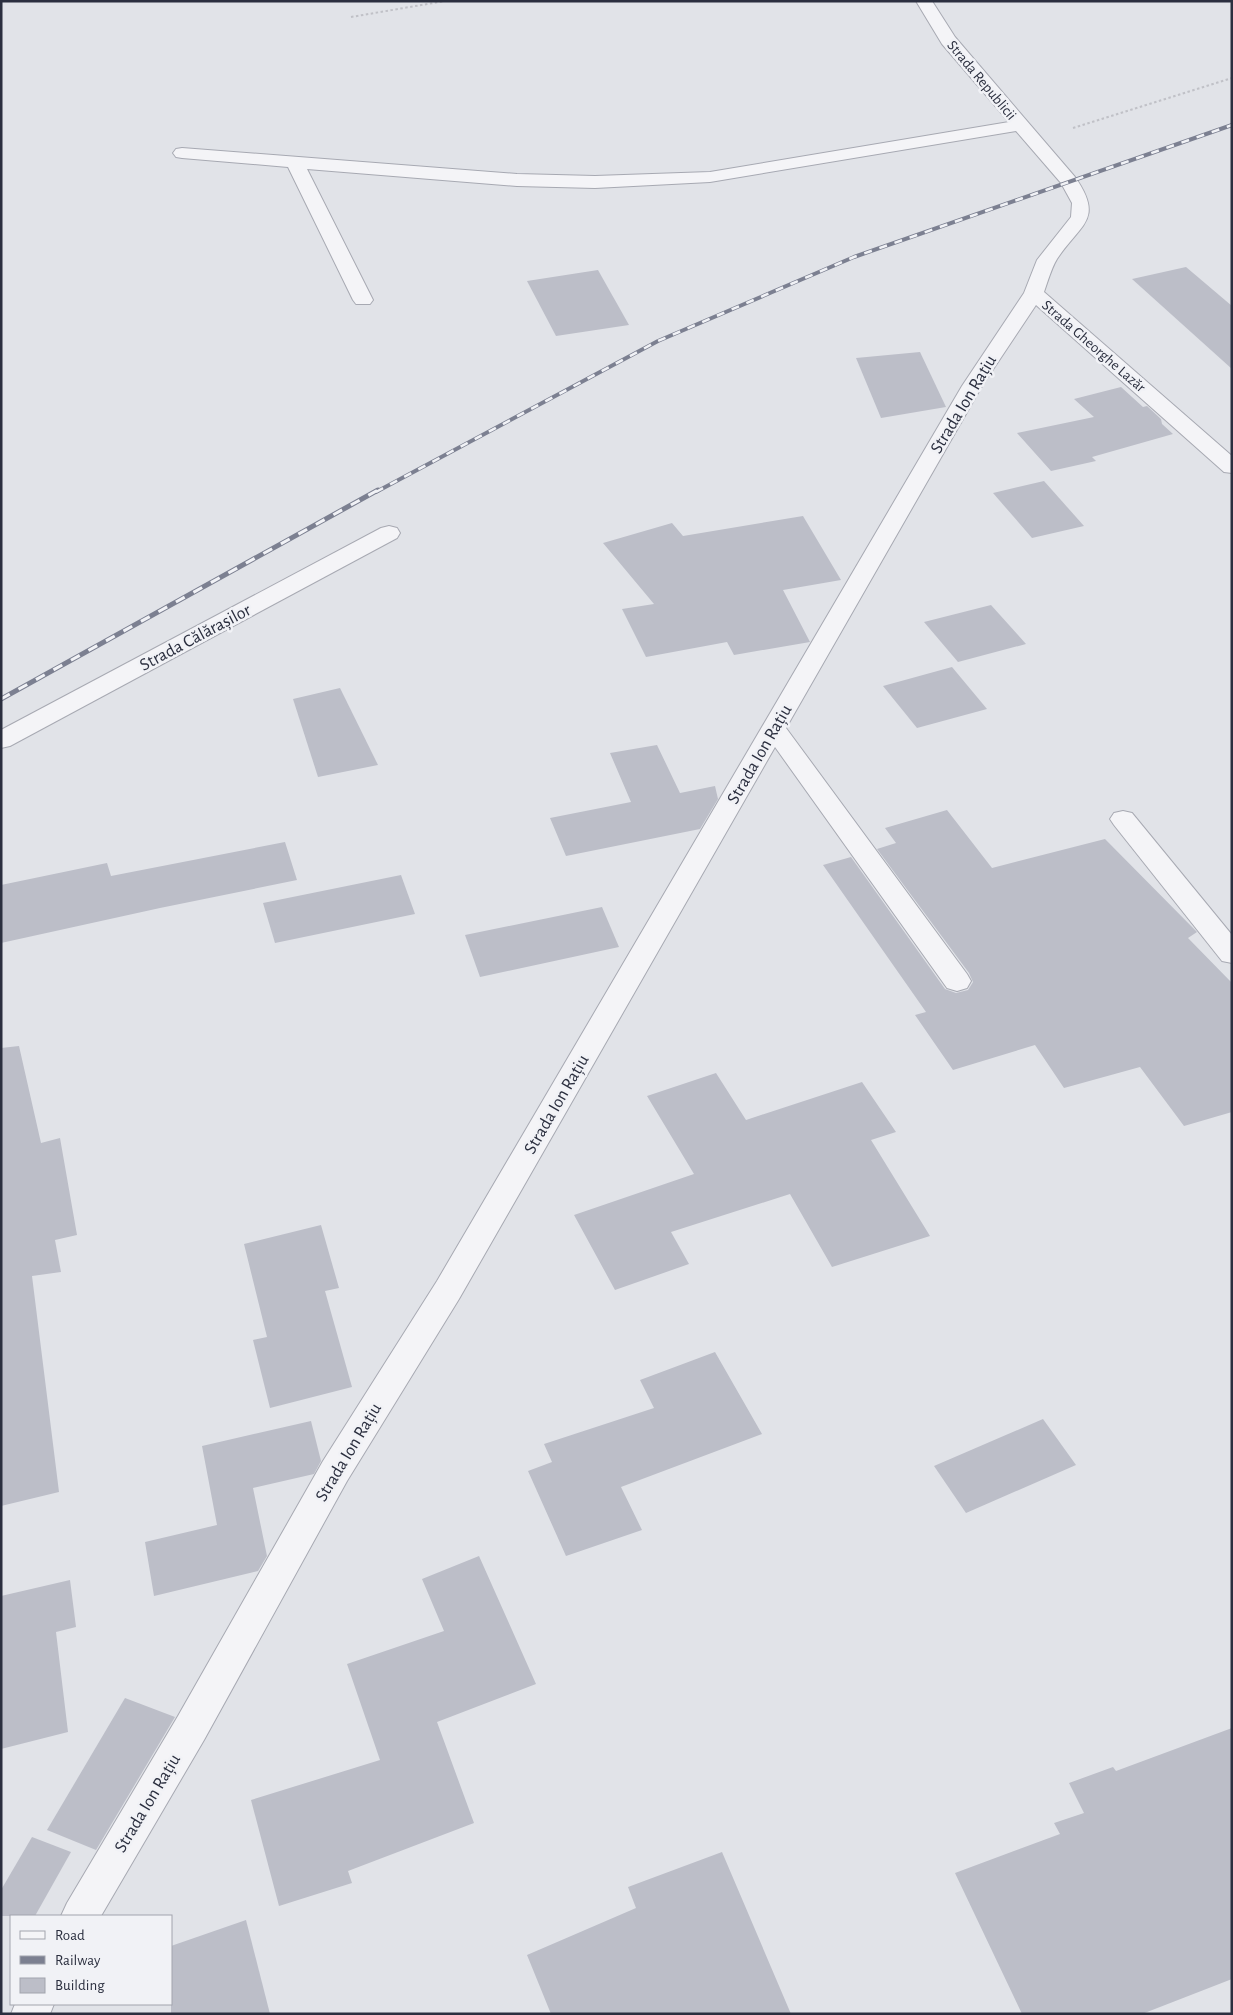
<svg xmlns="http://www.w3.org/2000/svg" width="1233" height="2015" viewBox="0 0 1233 2015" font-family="'Alegreya Sans',sans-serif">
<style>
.building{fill:#bcbec8}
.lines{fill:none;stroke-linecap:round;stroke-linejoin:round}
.minor-casing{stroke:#a7a9b2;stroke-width:2}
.path{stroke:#c0c1c7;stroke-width:2;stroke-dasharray:2.5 2.5;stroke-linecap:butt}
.minor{fill:#f4f4f7;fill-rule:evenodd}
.rail-far1-casing{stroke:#7c8091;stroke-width:4}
.rail-casing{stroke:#7c8091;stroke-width:5}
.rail-far1{stroke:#f1f2f6;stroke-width:2.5;stroke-dasharray:8;stroke-linecap:butt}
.rail{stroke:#f1f2f6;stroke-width:3;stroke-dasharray:10;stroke-linecap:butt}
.labels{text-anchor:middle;stroke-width:5;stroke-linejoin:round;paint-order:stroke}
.far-street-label{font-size:15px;fill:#2b2f3f;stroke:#f1f2f6}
.street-label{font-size:18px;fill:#2b2f3f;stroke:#f1f2f6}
</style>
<rect width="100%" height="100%" fill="#e1e3e8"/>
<!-- building -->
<g class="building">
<path d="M 1186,267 L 1232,306 L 1232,369 L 1132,279 Z"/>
<path d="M 598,270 L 629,325 L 556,336 L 527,281 Z"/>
<path d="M 920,352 L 946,407 L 881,418 L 856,358 Z"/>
<path d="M 1121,387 L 1143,407 L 1147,406 L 1161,419 L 1162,424 L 1173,434 L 1092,457 L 1096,461 L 1051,471 L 1017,433 L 1094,417 L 1074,399 Z"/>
<path d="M 1044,481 L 1084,526 L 1032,538 L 993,493 Z"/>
<path d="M 803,516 L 841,580 L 783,590 L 810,642 L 734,655 L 727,642 L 646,657 L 622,609 L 654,604 L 603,543 L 672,523 L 683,536 Z"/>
<path d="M 991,605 L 1026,644 L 958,662 L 924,622 Z"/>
<path d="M 952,667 L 987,709 L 917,728 L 883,686 Z"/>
<path d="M 340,688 L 378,765 L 318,777 L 293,699 Z"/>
<path d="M 657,745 L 680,793 L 715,786 L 718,799 L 700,829 L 566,856 L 550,818 L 631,802 L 610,753 Z"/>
<path d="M 947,810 L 992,868 L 1105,839 L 1197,932 L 1188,938 L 1232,983 L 1232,1112 L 1184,1126 L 1140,1067 L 1064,1088 L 1035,1045 L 953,1070 L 915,1015 L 926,1012 L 823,865 L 851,857 L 945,989 L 956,993 L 968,990 L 973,982 L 969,973 L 877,849 L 896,843 L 885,828 Z"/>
<path d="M 285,842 L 297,880 L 160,908 L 1,943 L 1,885 L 107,863 L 111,876 Z"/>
<path d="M 401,875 L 415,914 L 275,943 L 263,903 Z"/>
<path d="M 602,907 L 619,947 L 480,977 L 465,935 Z"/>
<path d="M 19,1046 L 41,1143 L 60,1138 L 77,1235 L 55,1240 L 61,1272 L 32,1276 L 59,1492 L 1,1506 L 1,1048 Z"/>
<path d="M 716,1073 L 746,1120 L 862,1082 L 896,1132 L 871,1140 L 930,1236 L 832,1267 L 790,1194 L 671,1232 L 689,1264 L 615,1290 L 574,1215 L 694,1174 L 647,1096 Z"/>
<path d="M 321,1225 L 339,1288 L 325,1291 L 352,1387 L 270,1408 L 253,1340 L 267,1337 L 244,1244 Z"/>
<path d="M 715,1352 L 762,1434 L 621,1487 L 642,1530 L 566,1556 L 528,1471 L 552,1462 L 544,1444 L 654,1408 L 640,1380 Z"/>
<path d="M 1043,1419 L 1076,1465 L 966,1513 L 934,1466 Z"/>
<path d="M 311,1421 L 321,1461 L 314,1474 L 253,1488 L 267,1556 L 258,1571 L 154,1596 L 145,1542 L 217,1525 L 202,1446 Z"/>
<path d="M 479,1556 L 536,1684 L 437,1722 L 474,1823 L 348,1871 L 352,1883 L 279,1906 L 251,1800 L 380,1760 L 347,1664 L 444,1631 L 422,1579 Z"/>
<path d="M 70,1580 L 76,1627 L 56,1632 L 68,1732 L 1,1749 L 1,1596 Z"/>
<path d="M 125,1698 L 175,1717 L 96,1850 L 47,1830 Z"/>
<path d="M 1232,1728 L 1232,1979 L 1142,2014 L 1022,2014 L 955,1873 L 1060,1834 L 1054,1823 L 1084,1813 L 1069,1783 L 1113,1767 L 1116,1771 Z"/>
<path d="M 32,1837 L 71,1852 L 35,1916 L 1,1916 L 1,1890 Z"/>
<path d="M 722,1852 L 791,2014 L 551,2014 L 527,1955 L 636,1908 L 628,1887 Z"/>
<path d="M 246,1920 L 270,2014 L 171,2014 L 171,1946 Z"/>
</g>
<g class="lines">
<!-- minor casing -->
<g class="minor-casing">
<g id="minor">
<path d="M 916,1 L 932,1 L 955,37 L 1075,177 C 1105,220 1080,224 1057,259 C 1051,269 1048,281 1044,292 L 1232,456 L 1232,473 L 1224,472 L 1036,305 L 982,386 L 786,728 L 967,974 L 971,981 L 967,988 L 957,991 L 947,988 L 775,747 L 459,1299 L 347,1481 L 204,1740 L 101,1916 L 61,1916 L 67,1903 L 178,1716 L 323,1461 L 437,1281 L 962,386 L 1024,293 L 1037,260 L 1071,217 L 1072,203 L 1061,183 L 1016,131 L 710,182 L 595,188 L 517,186 L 307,169 L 373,300 L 370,304 L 356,304 L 353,300 L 288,167 L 182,158 L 176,157 L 173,153 L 176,149 L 182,148 L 517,174 L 595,176 L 710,172 L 1009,122 L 942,44 Z"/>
<path d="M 389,526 L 397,528 L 400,533 L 397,538 L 10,746 L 1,748 L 1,730 L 381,528 Z"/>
<path d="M 1123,811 L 1132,813 L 1232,935 L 1232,963 L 1222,961 L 1114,825 L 1110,819 L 1114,813 Z"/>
<path d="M 15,2004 L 54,2004 L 50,2014 L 11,2014 Z"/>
</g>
</g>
<!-- path -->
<g class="path">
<path d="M 351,17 L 445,1"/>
<path d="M 1073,128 L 1232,78"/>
</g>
<!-- minor -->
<use href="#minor" class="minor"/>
<!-- rail-far1 casing -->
<g class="rail-far1-casing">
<path id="rail-far1" d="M 376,492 L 658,341 L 854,257 L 1232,125"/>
</g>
<!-- rail casing -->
<g class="rail-casing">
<path id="rail" d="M 1,699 L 378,490"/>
</g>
<!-- rail-far1 -->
<use href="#rail-far1" class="rail-far1"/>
<!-- rail -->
<use href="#rail" class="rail"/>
</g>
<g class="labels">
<!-- far-street labels -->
<g class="far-street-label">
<text transform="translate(982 80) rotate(50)" y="5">Strada Republicii</text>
<text transform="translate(1094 346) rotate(41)" y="5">Strada Gheorghe Lazăr</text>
</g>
<!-- street labels -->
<g class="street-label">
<text transform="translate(963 404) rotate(-59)" y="6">Strada Ion Rațiu</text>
<text transform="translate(195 637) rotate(-28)" y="6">Strada Călărașilor</text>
<text transform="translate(759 754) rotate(-60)" y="6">Strada Ion Rațiu</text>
<text transform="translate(556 1104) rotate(-60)" y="6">Strada Ion Rațiu</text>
<text transform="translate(348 1452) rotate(-59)" y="6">Strada Ion Rațiu</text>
<text transform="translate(147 1803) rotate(-59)" y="6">Strada Ion Rațiu</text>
</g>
</g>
<!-- border -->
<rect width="1233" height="2015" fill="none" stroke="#2b2f3f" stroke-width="5"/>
<!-- legend -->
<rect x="10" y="1915" width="162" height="90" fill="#f1f2f6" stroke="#a2a4ad"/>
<rect x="20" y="1931" width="25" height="8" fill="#f4f4f7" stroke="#a2a4ad"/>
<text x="55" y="1940" font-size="15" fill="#2b2f3f">Road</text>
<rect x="20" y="1956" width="25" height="8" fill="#7c8091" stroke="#a2a4ad"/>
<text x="55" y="1965" font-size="15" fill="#2b2f3f">Railway</text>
<rect x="20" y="1978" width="25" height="15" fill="#bcbec8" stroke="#a2a4ad"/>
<text x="55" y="1990" font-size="15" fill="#2b2f3f">Building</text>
</svg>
